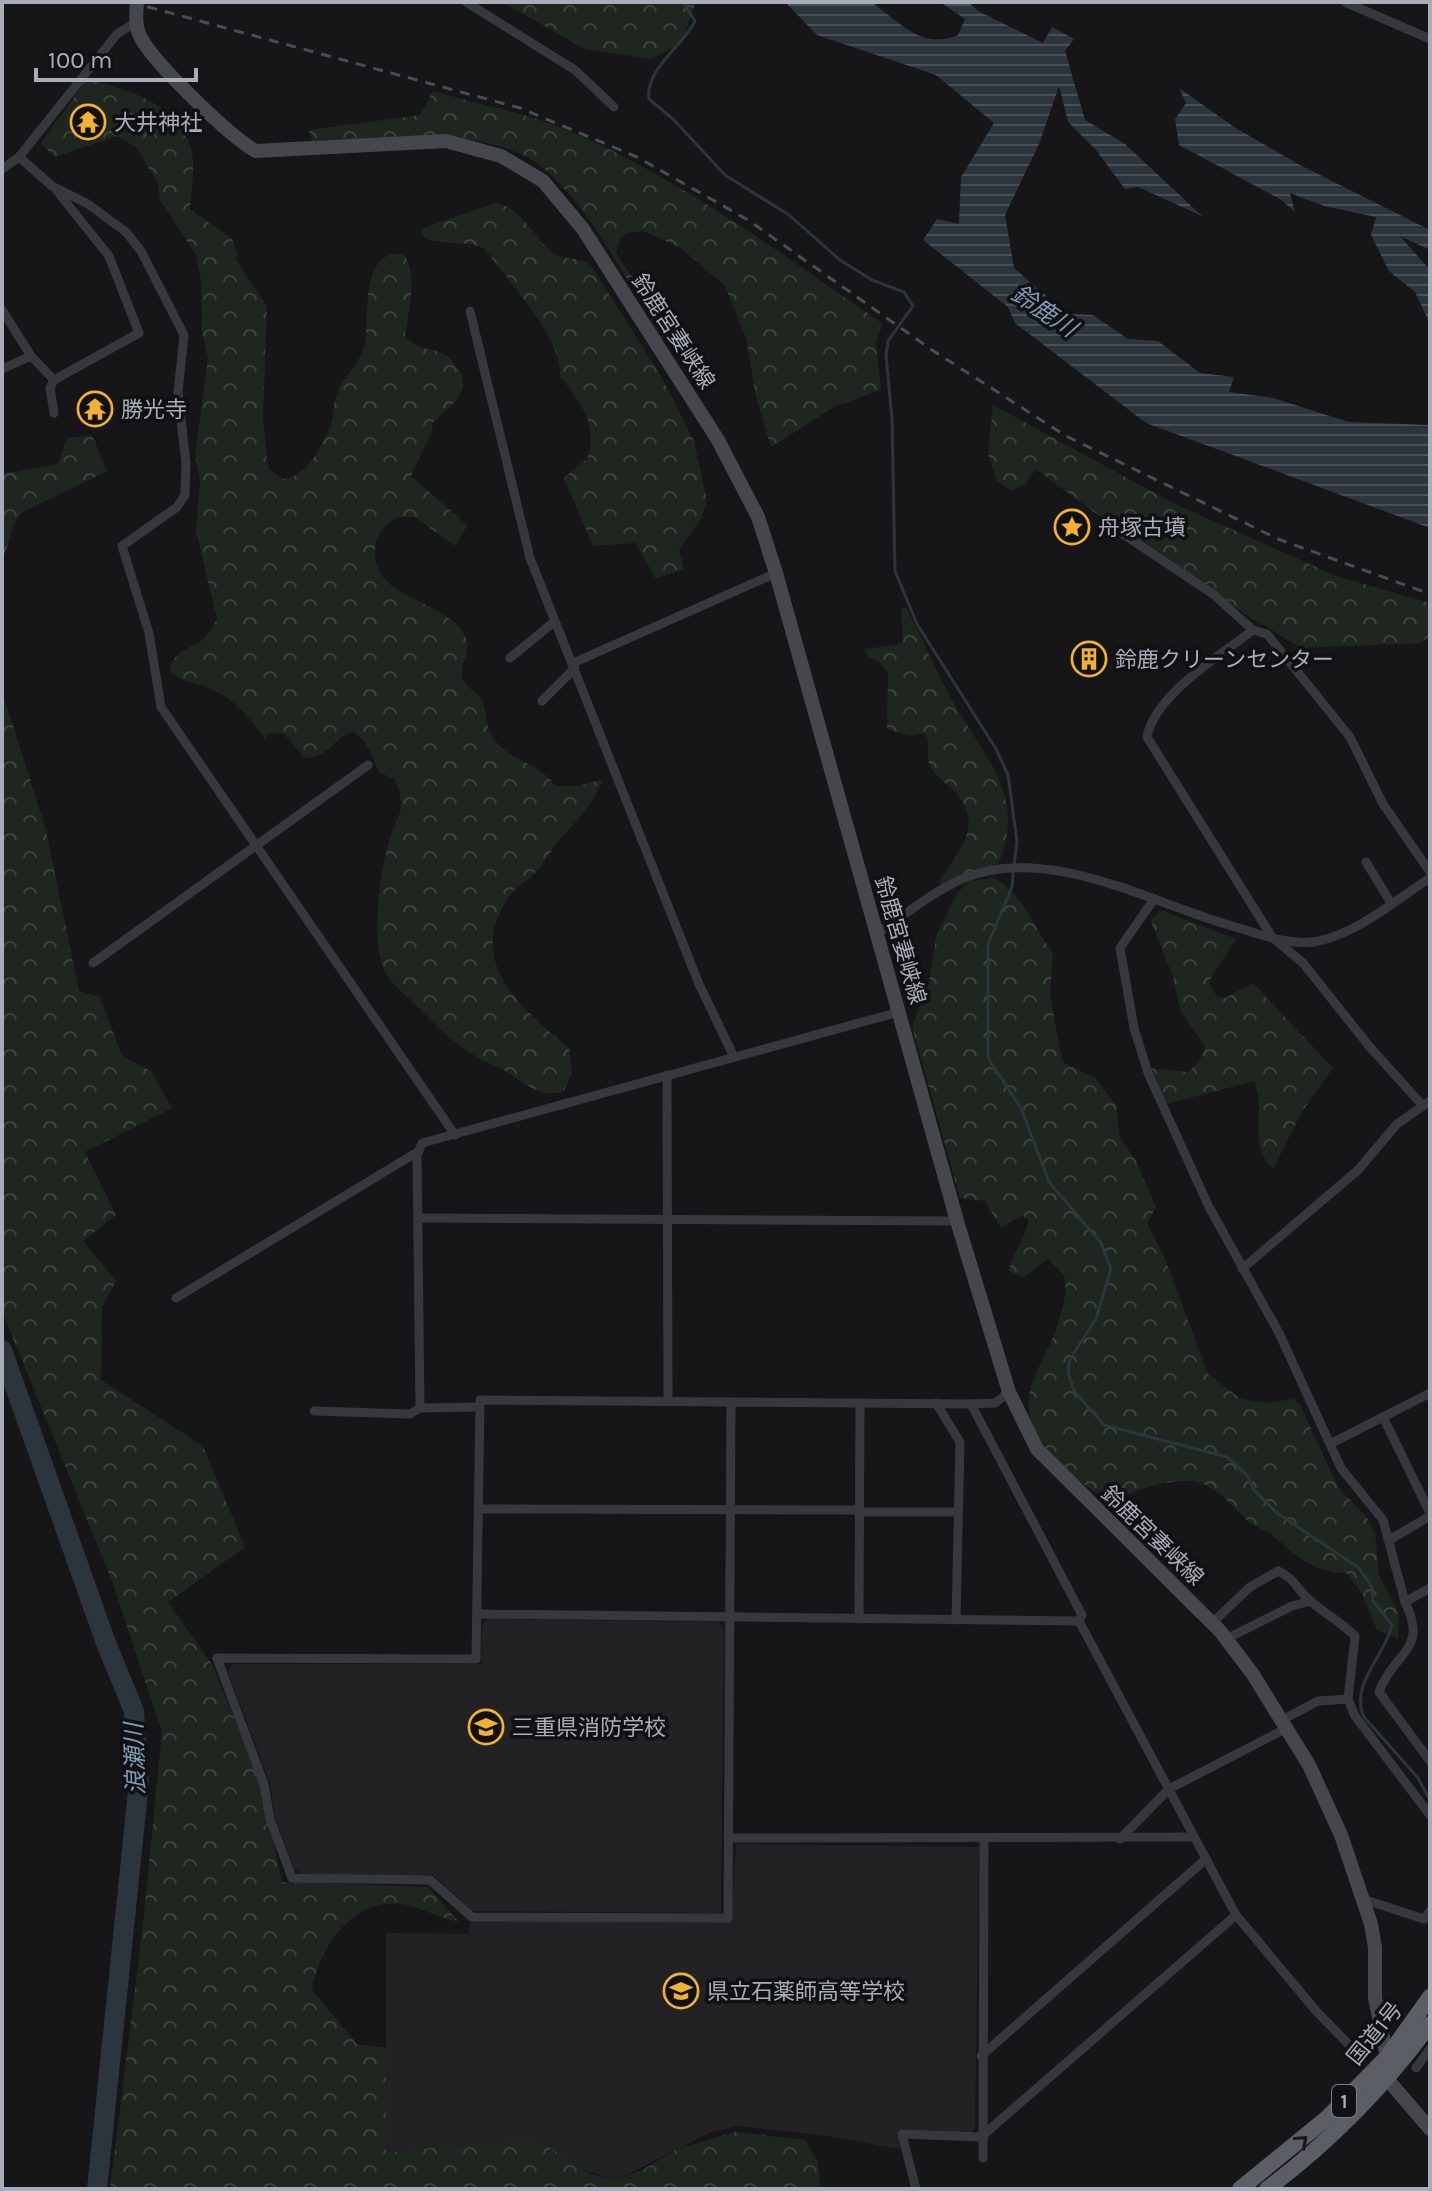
<svg xmlns="http://www.w3.org/2000/svg" width="1432" height="2191" viewBox="0 0 1432 2191" font-family="Karla,'Noto Sans JP',sans-serif">
<style>
.built{fill:#222225}
.forest{fill:url(#forest-crowns)}
.water{fill:url(#water-rules)}
.lines{fill:none;stroke-linecap:round;stroke-linejoin:round}
.stream{stroke:#2c353c;stroke-width:3}
.river{stroke:#2c353c;stroke-width:20}
.minor{stroke:#37383d;stroke-width:9}
.secondary{stroke:#45474d;stroke-width:14}
.trunk{stroke:#5b5e65;stroke-width:16}
.rail{stroke:#4a4c52;stroke-width:3;stroke-dasharray:10 8;stroke-linecap:butt}
.oneway{stroke:#18191b}
.labels{text-anchor:middle;stroke-width:7;stroke-linejoin:round;paint-order:stroke}
.shield{fill:#111113;stroke:#7b7e86;stroke-width:2}
.shield-label{font-size:20px;font-weight:bold;fill:#a8adb8}
.poi-label{font-size:22px;fill:#a8adb8;stroke:#111113;text-anchor:start}
.street-label{font-size:22px;fill:#a8adb8;stroke:#111113}
.water-label{font-size:24px;font-style:italic;fill:#7f9bb3;stroke:#111113}
</style>
<defs>
<pattern id="forest-crowns" width="20" height="18" patternUnits="userSpaceOnUse" patternTransform="scale(2)"><rect width="20" height="18" fill="#1e261f"/><path d="M2 6a3 3 0 1 1 6 0M12 15a3 3 0 1 1 6 0" fill="none" stroke="#3c433d"/></pattern>
<pattern id="water-rules" width="6" height="5" patternUnits="userSpaceOnUse" patternTransform="scale(2)"><rect width="6" height="5" fill="#2c353c"/><path d="M0 2.5h6" fill="none" stroke="#485056"/></pattern>
</defs>
<rect width="100%" height="100%" fill="#161618"/>
<!-- built -->
<g class="built">
<path d="M 488,1619 L 718,1622 L 724,1627 L 721,1913 L 472,1911 L 433,1875 L 375,1877 L 301,1873 L 294,1869 L 275,1817 L 270,1783 L 228,1672 L 233,1664 L 481,1664 L 482,1624 Z"/>
<path d="M 736,1844 L 979,1847 L 975,2129 L 971,2133 L 898,2130 L 900,2149 L 822,2135 L 736,2126 L 709,2133 L 617,2180 L 499,2145 L 465,2144 L 386,2154 L 386,1933 L 469,1934 L 470,1922 L 731,1922 Z"/>
</g>
<!-- forest -->
<g class="forest">
<path d="M 502,2 L 696,2 L 681,44 L 651,59 L 585,49 Z"/>
<path d="M 87,79 C 130,90 182,105 192,153 C 195,170 191,192 190,209 L 232,239 L 238,256 L 235,258 L 267,306 L 263,419 L 267,461 L 269,469 L 283,479 C 305,478 323,446 330,427 C 334,416 333,402 338,391 C 346,374 361,362 365,343 C 370,316 359,248 404,254 C 419,276 408,311 405,336 C 416,350 429,347 444,354 C 449,356 453,362 457,367 C 475,390 449,408 433,422 L 432,431 L 411,476 L 467,525 L 456,546 L 414,517 L 398,517 C 384,526 376,533 375,550 C 372,600 445,599 464,634 C 473,651 461,660 462,675 C 463,687 476,690 481,699 C 488,710 484,725 494,739 C 510,762 541,763 555,786 L 579,786 L 603,779 C 593,804 579,818 561,838 C 551,849 545,863 535,873 C 528,881 519,884 512,893 C 462,959 519,1007 569,1048 L 572,1073 L 564,1091 C 536,1101 519,1075 493,1065 C 464,1053 439,1029 417,1006 C 407,996 389,982 384,970 C 370,938 380,874 389,842 C 397,810 408,816 395,779 L 380,773 L 365,742 L 354,732 C 335,735 328,759 305,758 L 284,734 L 268,733 L 265,739 C 249,717 235,699 209,688 C 194,681 183,684 170,671 C 173,651 187,650 201,641 C 208,636 213,626 217,619 L 196,531 L 200,480 L 195,455 L 208,358 L 202,332 L 201,281 L 196,255 L 160,200 L 158,184 L 137,148 L 117,136 L 54,157 L 41,143 Z"/>
<path d="M 433,91 C 480,105 534,114 579,135 C 688,184 785,256 883,324 L 876,341 L 881,390 L 834,407 L 771,447 L 756,397 L 746,338 L 725,286 L 681,248 L 643,231 L 627,233 L 620,239 L 616,253 L 669,332 L 663,340 C 630,287 576,177 519,153 C 458,128 376,139 312,141 L 309,130 L 420,115 Z"/>
<path d="M 496,203 C 521,207 535,239 554,254 C 562,260 578,257 590,264 L 661,376 L 694,441 L 707,501 L 702,517 L 679,550 L 684,570 L 655,578 L 636,543 L 593,546 L 564,478 L 587,459 C 600,425 579,402 560,376 C 562,336 508,282 485,249 C 465,239 442,247 422,236 L 423,228 Z"/>
<path d="M 993,405 L 1173,503 L 1336,576 L 1430,603 L 1430,636 L 1420,643 L 1301,648 L 1161,562 L 1036,469 L 1026,483 L 1012,491 L 997,481 L 988,453 Z"/>
<path d="M 92,435 L 107,471 L 21,513 L 13,527 L 2,564 L 2,474 L 58,464 L 67,438 Z"/>
<path d="M 906,607 C 922,638 936,671 953,702 C 984,757 1028,796 998,865 L 943,888 L 939,882 C 958,853 984,827 957,794 C 949,784 938,779 931,768 C 924,757 932,744 925,733 L 909,736 L 887,729 L 888,673 L 878,661 L 868,658 L 865,649 L 897,645 L 903,641 L 901,608 Z"/>
<path d="M 2,691 L 46,830 L 79,991 L 100,997 L 122,1056 L 151,1071 L 172,1108 L 85,1152 L 116,1215 L 83,1241 L 116,1281 L 102,1307 L 101,1380 L 203,1446 L 245,1547 L 168,1602 L 213,1666 L 261,1785 L 282,1882 L 428,1887 L 459,1922 C 438,1918 425,1909 407,1905 C 355,1894 320,1945 312,1990 L 357,2044 L 386,2048 L 386,2153 L 465,2144 L 533,2142 L 550,2148 L 590,2174 L 617,2180 L 644,2169 L 677,2149 L 735,2132 L 805,2140 L 818,2162 L 820,2189 L 110,2189 L 142,1934 L 162,1732 L 112,1581 L 2,1311 Z"/>
<path d="M 994,878 C 1022,892 1033,927 1053,953 L 1050,994 L 1061,1055 L 1064,1063 L 1095,1078 L 1116,1105 L 1120,1138 L 1135,1159 L 1156,1207 L 1147,1223 L 1166,1261 L 1208,1374 L 1241,1399 L 1267,1403 L 1292,1399 L 1299,1403 L 1338,1487 L 1367,1518 L 1375,1533 L 1379,1575 L 1399,1614 L 1398,1639 L 1377,1630 L 1361,1592 L 1346,1573 C 1313,1573 1295,1554 1271,1534 C 1264,1529 1256,1528 1249,1522 C 1233,1507 1214,1482 1189,1481 C 1160,1480 1136,1491 1110,1501 C 1077,1482 1025,1443 1029,1399 C 1031,1375 1051,1347 1058,1324 C 1063,1308 1068,1291 1064,1275 L 1048,1259 L 1023,1278 L 1009,1271 C 1012,1252 1026,1240 1028,1220 L 1022,1215 L 1001,1228 L 985,1201 L 960,1198 L 912,1027 L 929,983 L 936,936 L 957,893 L 969,881 Z"/>
<path d="M 1160,910 L 1236,939 L 1209,981 L 1217,997 L 1225,998 L 1253,983 L 1333,1068 L 1301,1113 L 1273,1169 C 1246,1143 1267,1112 1254,1081 L 1167,1104 L 1149,1068 L 1188,1072 L 1200,1060 L 1205,1046 L 1180,1010 L 1173,977 L 1151,921 Z"/>
</g>
<!-- water -->
<g class="water">
<path d="M 785,2 L 871,2 C 899,21 921,51 958,35 L 965,19 L 940,2 L 968,2 L 978,11 L 1043,43 L 1052,27 L 1074,39 L 1065,51 L 1085,120 L 1125,144 L 1202,216 L 1138,187 L 1125,189 L 1096,150 L 1068,122 L 1059,86 L 1039,144 L 1005,215 L 1014,268 L 1067,314 L 1093,315 L 1128,339 L 1158,341 L 1200,373 L 1234,377 L 1229,392 L 1273,398 L 1349,422 L 1430,425 L 1430,528 L 1146,423 L 1015,323 L 1008,307 L 923,240 L 937,219 L 959,224 L 961,177 L 994,123 L 936,75 L 817,35 Z"/>
<path d="M 1179,88 L 1234,127 L 1298,164 L 1430,230 L 1430,250 L 1400,236 L 1430,270 L 1430,324 L 1415,292 L 1389,271 L 1371,235 L 1376,217 L 1324,206 L 1290,193 L 1295,212 L 1280,199 L 1179,145 L 1175,119 L 1186,103 Z"/>
</g>
<g class="lines">
<!-- stream -->
<g class="stream">
<path d="M 683,2 L 695,21 C 683,46 645,69 649,99 L 673,119 L 725,175 L 789,215 L 840,260 L 872,280 L 904,292 L 913,306 L 888,341 L 886,355 L 892,419 L 895,571 L 917,624 L 996,749 L 1008,775 L 1017,842 L 1014,865"/>
<path d="M 1013,873 L 1012,887 L 988,944 L 988,1058 L 1021,1108 L 1049,1182 L 1101,1243 L 1111,1269 L 1096,1319 L 1070,1359 L 1068,1372 L 1074,1391 L 1104,1425 L 1227,1457 L 1247,1475 L 1254,1490 L 1277,1513 L 1359,1568 L 1372,1587 L 1373,1601 L 1392,1625 C 1385,1656 1349,1685 1364,1717 L 1418,1778 L 1430,1800"/>
</g>
<!-- river -->
<path class="river" d="M 2,1350 L 106,1643 L 134,1711 L 139,1782 L 97,2189"/>
<!-- minor -->
<g class="minor">
<path d="M 466,2 L 575,70 L 614,107"/>
<path d="M 1345,2 L 1430,39"/>
<path d="M 19,157 L 52,186 L 88,204 L 126,232 L 141,251 L 184,335 L 178,392 L 186,464 L 185,495 L 177,507 L 122,546 L 149,633 L 161,707 L 455,1135"/>
<path d="M 2,169 L 19,157 L 117,34 L 136,22"/>
<path d="M 2,310 L 31,356 L 54,380 L 139,333 L 109,256 L 57,191"/>
<path d="M 470,311 L 530,558 L 699,984 L 734,1057"/>
<path d="M 2,369 L 31,356"/>
<path d="M 54,380 L 50,388 L 54,413"/>
<path d="M 1114,528 L 1213,594 L 1253,630"/>
<path d="M 510,658 L 554,622"/>
<path d="M 573,663 L 776,573"/>
<path d="M 542,701 L 575,668"/>
<path d="M 1366,862 L 1391,903"/>
<path d="M 1154,899 L 1120,948 L 1134,1028 L 1148,1073 L 1209,1207 L 1279,1333 L 1341,1468 L 1383,1520 L 1405,1602 L 1430,1588"/>
<path d="M 877,934 C 904,915 934,891 964,878 C 1049,844 1149,902 1229,925 C 1257,933 1289,947 1319,941 C 1359,932 1396,900 1430,878"/>
<path d="M 93,963 L 368,765"/>
<path d="M 667,1075 L 668,1401"/>
<path d="M 1423,1106 L 1369,1046 L 1303,963 L 1272,937 L 1147,737 C 1155,694 1220,656 1253,630 L 1267,634 L 1350,737 L 1383,804 L 1430,872"/>
<path d="M 418,1218 L 957,1221"/>
<path d="M 1242,1269 L 1358,1170 L 1397,1124 L 1430,1101"/>
<path d="M 176,1298 L 419,1151"/>
<path d="M 1430,1393 L 1383,1417 L 1430,1513"/>
<path d="M 731,1403 L 728,1918 L 472,1917 L 430,1880 L 292,1878 L 270,1819 L 264,1784 L 217,1658 L 476,1659 L 480,1400 L 971,1404 L 995,1403 L 1009,1392"/>
<path d="M 936,1403 L 960,1442 L 956,1620"/>
<path d="M 971,1404 L 1082,1615 L 1079,1621 L 1236,1915 L 1317,2012 L 1363,2059"/>
<path d="M 420,1408 L 417,1155 L 422,1143 L 899,1012"/>
<path d="M 314,1411 L 410,1414 L 420,1408 L 479,1407"/>
<path d="M 1330,1444 L 1383,1417"/>
<path d="M 479,1509 L 858,1510"/>
<path d="M 858,1512 L 958,1512"/>
<path d="M 1391,1539 L 1430,1516"/>
<path d="M 1405,1602 C 1429,1651 1394,1651 1379,1692 L 1430,1761"/>
<path d="M 477,1614 L 1079,1621"/>
<path d="M 859,1619 L 860,1403"/>
<path d="M 1212,1623 L 1250,1587 L 1278,1571 C 1291,1576 1296,1586 1305,1596 C 1320,1611 1340,1621 1355,1636 L 1348,1699 L 1355,1716 L 1430,1815"/>
<path d="M 1226,1639 L 1292,1606 L 1311,1601"/>
<path d="M 1282,1720 L 1318,1701 L 1348,1699"/>
<path d="M 728,1838 L 1194,1837"/>
<path d="M 1120,1839 L 1169,1789 L 1287,1728"/>
<path d="M 1363,1899 L 1424,1919 L 1430,1911"/>
<path d="M 981,2056 L 1206,1859"/>
<path d="M 1416,2068 L 1430,2049"/>
<path d="M 983,2158 L 984,1839"/>
<path d="M 916,2189 L 902,2134 L 981,2137 L 1236,1915"/>
</g>
<!-- secondary -->
<path class="secondary" d="M 137,2 C 136,15 135,27 141,38 C 155,64 230,137 256,151 L 446,141 L 501,156 L 543,181 L 583,229 L 718,440 L 758,517 L 776,573 L 957,1221 L 1009,1392 L 1037,1449 L 1220,1631 L 1252,1673 L 1309,1765 L 1341,1835 L 1371,1924 L 1375,1948 L 1375,1998 L 1387,2057 L 1388,2080 L 1430,2129"/>
<!-- trunk -->
<g class="trunk">
<path d="M 1240,2189 L 1327,2118 L 1387,2057 L 1430,1997"/>
<path d="M 1267,2189 C 1331,2141 1383,2088 1430,2024"/>
</g>
<!-- rail -->
<path class="rail" d="M 130,2 L 520,108 L 637,157 L 748,220 L 932,350 L 1066,436 L 1278,539 L 1430,594"/>
</g>
<!-- one-way arrows -->
<defs><path id="oneway-chevron" d="M-2-3.5L2.5 0L-2 3.5" fill="none" stroke-width="1.6" stroke-linecap="round" stroke-linejoin="round" transform="scale(2)"/></defs>
<use class="oneway" href="#oneway-chevron" transform="translate(1302 2141) rotate(-42)"/>
<!-- icons -->
<defs>
<g id="temple-ring" transform="scale(1.8)"><circle r="9.5" fill="#111113" stroke="#f2b134" stroke-width="1.5"/><path d="M0-6L5-2H3V0L6.5 2.5H4V6H1.5V3h-3V6H-4V2.5H-6.5L-3 0V-2H-5Z" fill="#f2b134"/></g>
<g id="sight-ring" transform="scale(1.8)"><circle r="9.5" fill="#111113" stroke="#f2b134" stroke-width="1.5"/><path d="M0-6L1.8-2.2L6-1.7L2.9 1.2L3.7 5.4L0 3.3L-3.7 5.4L-2.9 1.2L-6-1.7L-1.8-2.2Z" fill="#f2b134"/></g>
<g id="building-ring" transform="scale(1.8)"><circle r="9.5" fill="#111113" stroke="#f2b134" stroke-width="1.5"/><path d="M-4-6H4V6H1V3H-1V6H-4ZM-2.5-4.3h1.7v1.8h-1.7ZM.8-4.3h1.7v1.8H.8ZM-2.5-1h1.7V.8h-1.7ZM.8-1h1.7V.8H.8Z" fill="#f2b134"/></g>
<g id="school-ring" transform="scale(1.8)"><circle r="9.5" fill="#111113" stroke="#f2b134" stroke-width="1.5"/><path d="M0-5L7-2L0 1L-7-2ZM-4 1L0 2.5L4 1V4Q0 6-4 4Z" fill="#f2b134"/></g>
</defs>
<g fill-rule="evenodd">
<use href="#temple-ring" x="88" y="122"/>
<use href="#temple-ring" x="95" y="409"/>
<use href="#sight-ring" x="1072" y="527"/>
<use href="#building-ring" x="1089" y="659"/>
<use href="#school-ring" x="486" y="1727"/>
<use href="#school-ring" x="681" y="1991"/>
</g>
<g class="labels">
<!-- shield labels -->
<rect class="shield" x="1332" y="2085" width="24" height="32" rx="6"/>
<g class="shield-label">
<text x="1344" y="2108">1</text>
</g>
<!-- poi labels -->
<g class="poi-label">
<text x="114" y="130">大井神社</text>
<text x="121" y="417">勝光寺</text>
<text x="1098" y="535">舟塚古墳</text>
<text x="1115" y="667">鈴鹿クリーンセンター</text>
<text x="512" y="1735">三重県消防学校</text>
<text x="707" y="1999">県立石薬師高等学校</text>
</g>
<!-- street labels -->
<g class="street-label">
<text transform="translate(674 331) rotate(57)" y="8">鈴鹿宮妻峡線</text>
<text transform="translate(901 940) rotate(74)" y="8">鈴鹿宮妻峡線</text>
<text transform="translate(1153 1535) rotate(44)" y="8">鈴鹿宮妻峡線</text>
<text transform="translate(1374 2033) rotate(-51)" y="8">国道1号</text>
</g>
<!-- water labels -->
<g class="water-label">
<text transform="translate(1044 311) rotate(34)" y="8">鈴鹿川</text>
<text transform="translate(135 1759) rotate(-92)" y="8">浪瀬川</text>
</g>
</g>
<!-- border -->
<rect width="1432" height="2191" fill="none" stroke="#a8adb8" stroke-width="8"/>
<!-- scale -->
<path d="M36 68v12h160v-12" fill="none" stroke="#a8adb8" stroke-width="4"/>
<text x="48" y="68" font-size="24" fill="#a8adb8" stroke="#111113" stroke-width="6" paint-order="stroke">100 m</text>
</svg>
